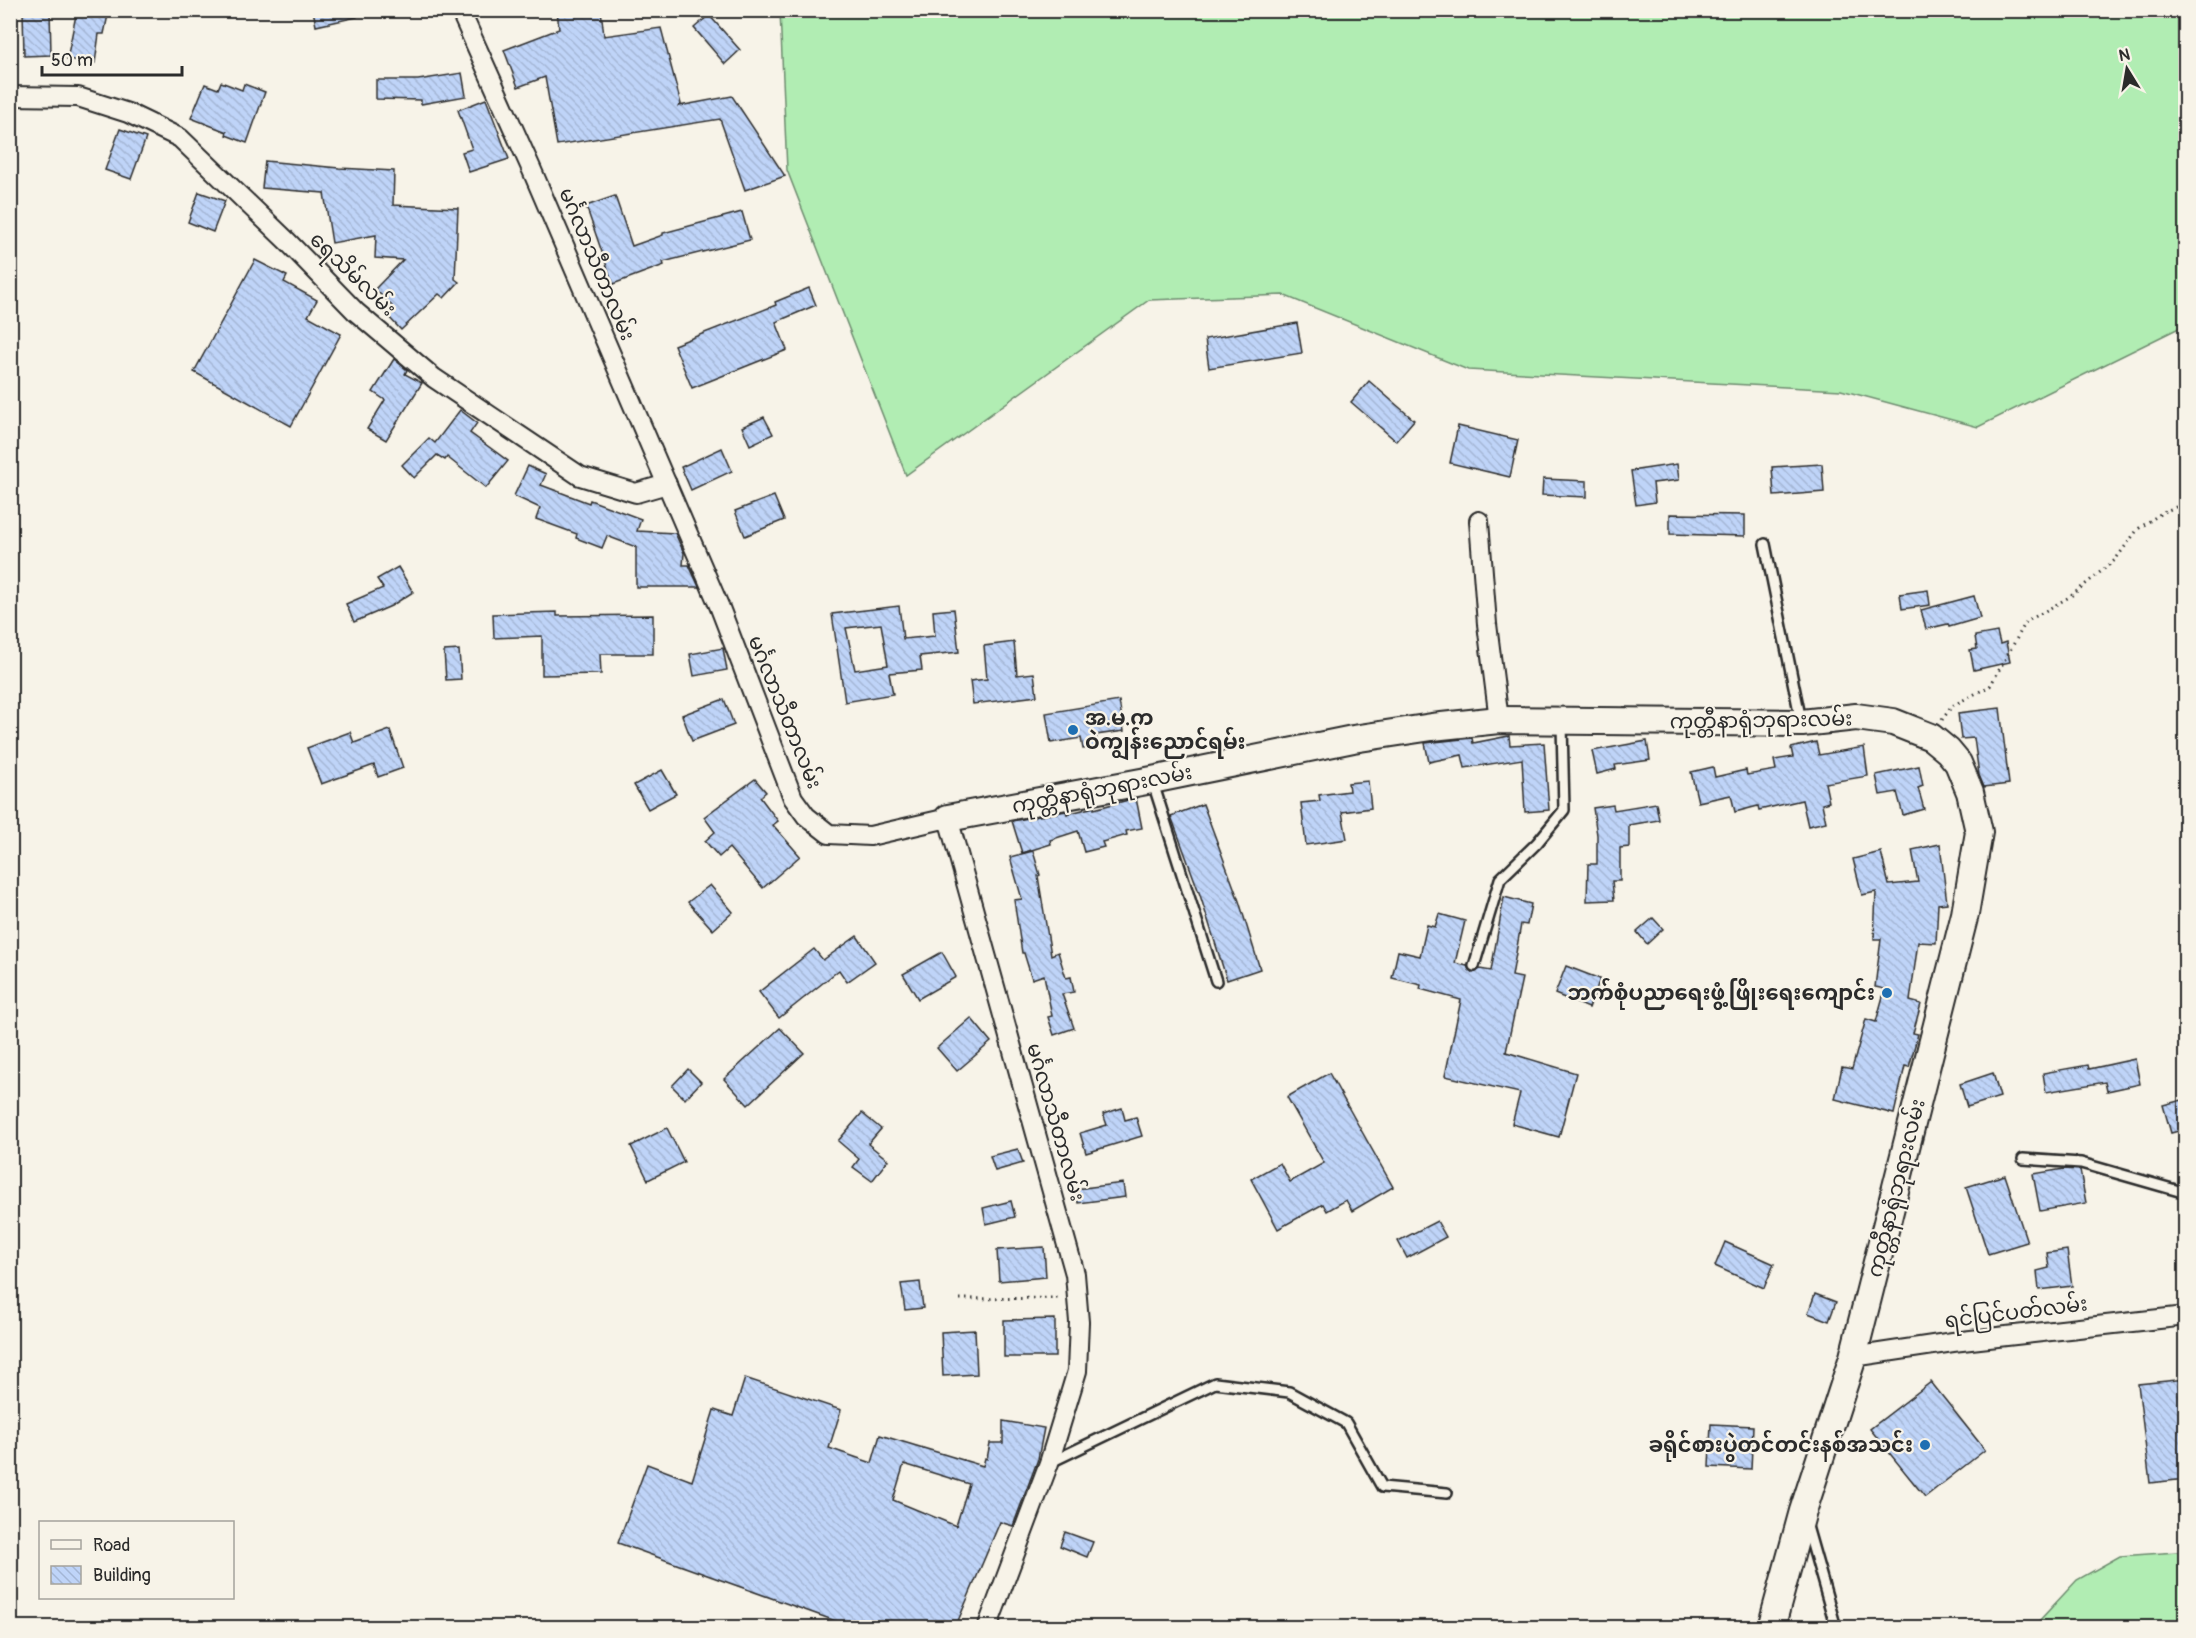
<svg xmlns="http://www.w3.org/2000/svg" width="2196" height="1638" viewBox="0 0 2196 1638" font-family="Pangolin,'Noto Sans Myanmar',sans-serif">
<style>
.grass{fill:#b1edb3;stroke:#6e8c6f;stroke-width:1.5}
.building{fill:url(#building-back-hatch);stroke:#2b2b2b;stroke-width:1.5;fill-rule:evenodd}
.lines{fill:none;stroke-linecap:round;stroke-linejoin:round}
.lane-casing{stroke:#2b2b2b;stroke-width:14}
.street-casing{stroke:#2b2b2b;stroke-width:22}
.secondary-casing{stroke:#2b2b2b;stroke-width:30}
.path{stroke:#2b2b2b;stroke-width:3;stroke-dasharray:1.5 4.5;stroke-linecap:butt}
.lane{stroke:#f7f3e8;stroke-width:9}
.street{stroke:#f7f3e8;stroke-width:18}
.secondary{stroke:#f7f3e8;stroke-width:26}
.poi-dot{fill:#1f6fb2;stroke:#f7f3e8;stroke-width:2}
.labels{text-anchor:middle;stroke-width:4.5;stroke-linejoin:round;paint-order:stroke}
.street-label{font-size:21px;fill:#2b2b2b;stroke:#f7f3e8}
.poi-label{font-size:21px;font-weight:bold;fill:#2b2b2b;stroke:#f7f3e8;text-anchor:end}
</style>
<defs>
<pattern id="building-back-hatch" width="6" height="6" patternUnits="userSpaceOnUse" patternTransform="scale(1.5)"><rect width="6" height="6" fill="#bfd4f8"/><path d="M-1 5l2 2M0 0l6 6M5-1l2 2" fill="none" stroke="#a4b6d5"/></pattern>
</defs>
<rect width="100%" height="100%" fill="#f7f3e8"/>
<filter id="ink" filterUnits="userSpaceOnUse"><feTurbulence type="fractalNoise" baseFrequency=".0167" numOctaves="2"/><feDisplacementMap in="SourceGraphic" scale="12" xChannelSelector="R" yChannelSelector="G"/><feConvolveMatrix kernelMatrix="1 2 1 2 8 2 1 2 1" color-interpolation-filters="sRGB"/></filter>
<g filter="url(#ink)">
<!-- grass -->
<g class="grass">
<path d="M 780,11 L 2185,11 L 2185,325 L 1978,427 L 1841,390 L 1468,370 L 1283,295 L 1149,300 L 906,475 L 787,170 Z"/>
<path d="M 2177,1552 L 2185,1555 L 2185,1627 L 2037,1627 L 2039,1621 L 2077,1580 L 2120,1556 Z"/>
</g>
<!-- building -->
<g class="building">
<path d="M 23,10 L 50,10 L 51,55 L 24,56 Z"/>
<path d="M 77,10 L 109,10 L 104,34 L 99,34 L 95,63 L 67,59 Z"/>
<path d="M 313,10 L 356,10 L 357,17 L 316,26 Z"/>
<path d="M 557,10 L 601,10 L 604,36 L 661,28 L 681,104 L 679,106 L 732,96 L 785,176 L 745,190 L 720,119 L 557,145 L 545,77 L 518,87 L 504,50 L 559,29 Z"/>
<path d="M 709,15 L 740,50 L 725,64 L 694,28 Z"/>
<path d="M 462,73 L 466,96 L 421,104 L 421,100 L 376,99 L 376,80 L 418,80 Z"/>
<path d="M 221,82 L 242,90 L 244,84 L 265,92 L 247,143 L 226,135 L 227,132 L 191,118 L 205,84 L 218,89 Z"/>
<path d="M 486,99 L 509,159 L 469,172 L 462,152 L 472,149 L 458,110 Z"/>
<path d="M 120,129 L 146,138 L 131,179 L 105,170 Z"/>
<path d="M 265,161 L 339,168 L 394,171 L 393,205 L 458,208 L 455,279 L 459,282 L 444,298 L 439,294 L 401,330 L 385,313 L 392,306 L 375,289 L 403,260 L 375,258 L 376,235 L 332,243 L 324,193 L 262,188 Z"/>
<path d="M 199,192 L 225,201 L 213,232 L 188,222 Z"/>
<path d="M 615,196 L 632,246 L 663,235 L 663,233 L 742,212 L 750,240 L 663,262 L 664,265 L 613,284 L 586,206 Z"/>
<path d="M 255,260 L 287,276 L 284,282 L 317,300 L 308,316 L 341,334 L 291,426 L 194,372 Z"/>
<path d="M 809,288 L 816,305 L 776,322 L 787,350 L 692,388 L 674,345 L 776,305 L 775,302 Z"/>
<path d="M 1297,323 L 1302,353 L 1209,368 L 1205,339 Z"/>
<path d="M 394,359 L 407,370 L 405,374 L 422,383 L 386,440 L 367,429 L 385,400 L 373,392 Z"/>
<path d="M 1369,381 L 1414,420 L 1396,441 L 1351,402 Z"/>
<path d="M 460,410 L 477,423 L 470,433 L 508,461 L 486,488 L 447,457 L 445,460 L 437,455 L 414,478 L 402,465 L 429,438 L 435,443 Z"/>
<path d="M 764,417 L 773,434 L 750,445 L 742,427 Z"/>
<path d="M 1458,426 L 1518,440 L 1510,477 L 1450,463 Z"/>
<path d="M 722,448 L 732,471 L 691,490 L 681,467 Z"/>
<path d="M 1677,464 L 1679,480 L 1653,483 L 1655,502 L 1636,505 L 1631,471 Z"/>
<path d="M 1822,464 L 1824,492 L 1774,496 L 1772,467 Z"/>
<path d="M 528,466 L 546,474 L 541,485 L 589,503 L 590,500 L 641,519 L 637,531 L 675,533 L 684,553 L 683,565 L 689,565 L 699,587 L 636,587 L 636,547 L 607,536 L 602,548 L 576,538 L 577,534 L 536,519 L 540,508 L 514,496 Z"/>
<path d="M 1543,479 L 1587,481 L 1587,497 L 1542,495 Z"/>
<path d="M 774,496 L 784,520 L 745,536 L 735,511 Z"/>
<path d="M 1670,514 L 1745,515 L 1745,536 L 1670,534 Z"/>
<path d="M 398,567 L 413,592 L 391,606 L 354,622 L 346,604 L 383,588 L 377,579 Z"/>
<path d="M 1928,590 L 1930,605 L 1902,609 L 1900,594 Z"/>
<path d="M 1974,596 L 1980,618 L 1949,627 L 1948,624 L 1926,629 L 1921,610 Z"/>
<path d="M 899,606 L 903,639 L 935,636 L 933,611 L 954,609 L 959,652 L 920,656 L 922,670 L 889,673 L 893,694 L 845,702 L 832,614 ZM 881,624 L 888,665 L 855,670 L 846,628 Z"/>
<path d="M 557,612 L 557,616 L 653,615 L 653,654 L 600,654 L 601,674 L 542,675 L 542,636 L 494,638 L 493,614 Z"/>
<path d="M 1997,632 L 2000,644 L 2006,642 L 2010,662 L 1974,670 L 1970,650 L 1977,649 L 1975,636 Z"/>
<path d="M 1014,642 L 1017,675 L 1034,673 L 1037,696 L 973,704 L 970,681 L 987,679 L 984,646 Z"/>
<path d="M 723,648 L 727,670 L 694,676 L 690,654 Z"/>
<path d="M 459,650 L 461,679 L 446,680 L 444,651 Z"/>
<path d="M 724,699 L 734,725 L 692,741 L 682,715 Z"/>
<path d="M 1119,701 L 1124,731 L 1096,735 L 1098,747 L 1083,749 L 1081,738 L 1051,743 L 1046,713 Z"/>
<path d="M 2000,708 L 2009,784 L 1984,787 L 1979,775 L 1974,738 L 1961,739 L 1958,713 Z"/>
<path d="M 390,730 L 403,768 L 378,777 L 374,765 L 321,784 L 307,748 L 350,732 L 354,743 Z"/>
<path d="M 1509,736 L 1510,745 L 1544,743 L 1549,810 L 1525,812 L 1522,759 L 1465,768 L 1462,755 L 1429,762 L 1425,743 L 1472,738 L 1473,743 Z"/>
<path d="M 1647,741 L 1650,760 L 1615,765 L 1616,769 L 1597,774 L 1592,751 Z"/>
<path d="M 1816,742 L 1819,755 L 1864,747 L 1868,776 L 1825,783 L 1829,802 L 1822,804 L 1826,822 L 1808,826 L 1802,800 L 1759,810 L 1758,806 L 1735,812 L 1731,795 L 1698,802 L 1691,772 L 1713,767 L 1715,777 L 1746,770 L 1747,775 L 1776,770 L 1774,760 L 1793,757 L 1791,748 Z"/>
<path d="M 1919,766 L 1923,786 L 1918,788 L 1924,809 L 1903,815 L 1897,792 L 1880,795 L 1876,775 Z"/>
<path d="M 662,770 L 676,794 L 648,809 L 634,785 Z"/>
<path d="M 755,779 L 766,792 L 760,797 L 778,821 L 773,825 L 800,856 L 763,888 L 729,848 L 719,857 L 705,841 L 715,832 L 704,817 Z"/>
<path d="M 1368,781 L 1371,808 L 1342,812 L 1347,839 L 1306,845 L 1301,803 L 1320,801 L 1319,795 L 1349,791 L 1348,783 Z"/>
<path d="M 1136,798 L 1142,828 L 1126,831 L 1127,835 L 1102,842 L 1104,847 L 1084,852 L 1078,831 L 1050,840 L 1051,844 L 1022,853 L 1012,821 L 1066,811 L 1067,814 L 1094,807 L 1094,809 Z"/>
<path d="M 1656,803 L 1659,820 L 1629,825 L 1629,847 L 1620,848 L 1620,881 L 1612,881 L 1614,900 L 1587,901 L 1588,864 L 1597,864 L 1597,835 L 1593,808 L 1613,805 L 1614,810 Z"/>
<path d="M 1203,804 L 1239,901 L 1260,969 L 1227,980 L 1200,895 L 1171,816 Z"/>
<path d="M 1940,844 L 1947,903 L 1938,904 L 1936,943 L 1918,942 L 1910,1001 L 1921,1004 L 1913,1033 L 1918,1034 L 1909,1067 L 1905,1066 L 1894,1114 L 1835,1099 L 1842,1067 L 1852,1069 L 1866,1019 L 1876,1022 L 1885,989 L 1875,987 L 1881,939 L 1874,939 L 1876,892 L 1862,895 L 1853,859 L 1881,852 L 1889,885 L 1918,882 L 1912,850 Z"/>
<path d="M 1033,851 L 1040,875 L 1038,876 L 1051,955 L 1058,952 L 1066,978 L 1071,977 L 1074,992 L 1062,994 L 1074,1028 L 1054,1035 L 1048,1017 L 1052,1016 L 1044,975 L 1032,979 L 1024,953 L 1022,953 L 1014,900 L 1022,899 L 1010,857 Z"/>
<path d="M 710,885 L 733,912 L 713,930 L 688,902 Z"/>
<path d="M 1504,897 L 1531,904 L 1527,925 L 1521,924 L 1512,976 L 1522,978 L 1506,1052 L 1576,1073 L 1559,1137 L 1512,1124 L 1520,1093 L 1445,1076 L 1461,1000 L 1420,989 L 1421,985 L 1392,978 L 1398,951 L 1420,956 L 1427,925 L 1435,927 L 1439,914 L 1465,921 L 1455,963 L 1467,966 L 1469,970 L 1473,973 L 1480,969 L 1491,971 Z"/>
<path d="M 1653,918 L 1663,929 L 1647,944 L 1637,932 Z"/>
<path d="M 857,936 L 875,962 L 847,982 L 839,970 L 779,1018 L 759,992 L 814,949 L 823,960 Z"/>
<path d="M 942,952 L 956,977 L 918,999 L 903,974 Z"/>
<path d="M 1566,966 L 1600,979 L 1589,1008 L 1555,994 Z"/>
<path d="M 971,1018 L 991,1042 L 957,1071 L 937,1048 Z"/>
<path d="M 780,1028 L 804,1053 L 748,1105 L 724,1079 Z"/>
<path d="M 2135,1059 L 2140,1084 L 2107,1091 L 2105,1082 L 2046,1092 L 2043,1073 L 2088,1065 L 2089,1069 Z"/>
<path d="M 688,1069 L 701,1082 L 685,1099 L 672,1086 Z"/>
<path d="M 1329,1073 L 1393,1187 L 1352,1211 L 1346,1200 L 1327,1211 L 1323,1204 L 1278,1229 L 1251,1179 L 1280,1163 L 1290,1182 L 1324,1163 L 1287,1097 Z"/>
<path d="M 1993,1073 L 2000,1097 L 1967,1107 L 1960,1084 Z"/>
<path d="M 2186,1099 L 2186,1129 L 2171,1133 L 2163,1105 Z"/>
<path d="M 1122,1108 L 1125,1120 L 1136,1117 L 1142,1136 L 1086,1153 L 1080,1133 L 1107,1125 L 1103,1114 Z"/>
<path d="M 862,1113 L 881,1129 L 868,1144 L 888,1160 L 872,1181 L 853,1167 L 859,1159 L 838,1141 Z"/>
<path d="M 667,1128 L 684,1162 L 648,1180 L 631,1146 Z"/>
<path d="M 1018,1149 L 1023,1163 L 995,1171 L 990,1156 Z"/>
<path d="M 2064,1169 L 2080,1170 L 2086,1203 L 2040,1211 L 2033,1174 Z"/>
<path d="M 2005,1175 L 2027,1242 L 1988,1254 L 1966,1187 Z"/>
<path d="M 1123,1183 L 1125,1197 L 1078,1203 L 1076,1189 Z"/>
<path d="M 1011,1201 L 1015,1217 L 986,1224 L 983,1208 Z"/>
<path d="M 1437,1221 L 1446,1237 L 1407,1258 L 1398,1241 Z"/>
<path d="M 1725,1242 L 1774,1264 L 1764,1288 L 1715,1266 Z"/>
<path d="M 1044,1247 L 1046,1277 L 999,1281 L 997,1250 Z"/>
<path d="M 2067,1250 L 2072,1286 L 2039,1290 L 2037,1271 L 2049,1268 L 2047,1253 Z"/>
<path d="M 920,1282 L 923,1308 L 905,1310 L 901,1284 Z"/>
<path d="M 1815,1294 L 1836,1302 L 1829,1321 L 1808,1313 Z"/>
<path d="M 1055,1319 L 1055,1357 L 1004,1357 L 1004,1320 Z"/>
<path d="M 975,1330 L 977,1374 L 943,1376 L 941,1332 Z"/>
<path d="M 745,1378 L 841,1410 L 829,1448 L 872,1463 L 880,1435 L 983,1466 L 985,1458 L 987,1459 L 990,1443 L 1003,1443 L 1003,1421 L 1044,1428 L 1038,1459 L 1013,1526 L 1000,1522 L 955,1628 L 855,1628 L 618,1543 L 647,1464 L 692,1481 L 714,1410 L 733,1416 ZM 904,1464 L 969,1484 L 956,1526 L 893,1500 Z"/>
<path d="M 2186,1379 L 2186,1479 L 2150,1483 L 2138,1384 Z"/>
<path d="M 1931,1382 L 1985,1450 L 1925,1497 L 1870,1429 Z"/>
<path d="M 1711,1424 L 1753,1426 L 1751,1469 L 1709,1467 Z"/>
<path d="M 1065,1532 L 1093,1542 L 1087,1557 L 1060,1546 Z"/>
</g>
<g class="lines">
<!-- lane casing -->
<g class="lane-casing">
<g id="lane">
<path d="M 1765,544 L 1801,721"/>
<path d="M 1153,783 L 1216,981"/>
<path d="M 1474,966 L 1500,879 L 1537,843 L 1564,810 L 1562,724"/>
<path d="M 2023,1159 L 2081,1163 L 2186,1193"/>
<path d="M 1051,1462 L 1215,1383 L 1289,1392 L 1346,1423 L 1382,1487 L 1447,1493"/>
<path d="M 1806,1523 L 1836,1628"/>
</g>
</g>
<!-- street casing -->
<g class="street-casing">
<g id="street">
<path d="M 460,10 L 531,168 L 720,608 L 793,798 L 806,816 L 829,834 L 870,836 L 948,818 L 1075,1274 L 1079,1322 L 1077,1371 L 1049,1463 L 987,1628"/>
<path d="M 10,96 L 78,97 L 128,113 L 180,138 L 288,242 L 356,312 L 434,378 L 580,476 L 636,493 L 667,484"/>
<path d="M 1479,521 L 1487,624 L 1499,720"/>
<path d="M 1853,1357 L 1953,1342 L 2186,1316"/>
</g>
</g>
<!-- secondary casing -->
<g class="secondary-casing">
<path id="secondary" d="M 948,818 L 1152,780 L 1353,739 L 1432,727 L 1499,720 L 1802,723 L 1856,717 L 1893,722 L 1931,737 L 1948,751 L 1958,763 L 1970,792 L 1979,832 L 1965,914 L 1853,1357 L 1803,1511 L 1771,1628"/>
</g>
<!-- path -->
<g class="path">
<path d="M 1942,720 L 1952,706 L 1990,686 L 2026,622 L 2071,596 L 2115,560 L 2138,529 L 2163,512 L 2186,503"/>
<path d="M 960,1299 L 1060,1298"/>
</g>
<!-- lane -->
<use href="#lane" class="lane"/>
<!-- street -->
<use href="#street" class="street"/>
<!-- secondary -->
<use href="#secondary" class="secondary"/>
</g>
</g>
<!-- markers -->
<g class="poi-dot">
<circle cx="1073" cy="730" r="6"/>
<circle cx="1887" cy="993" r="6"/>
<circle cx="1925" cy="1445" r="6"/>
</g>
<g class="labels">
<!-- street labels -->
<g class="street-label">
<text transform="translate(597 264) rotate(67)" y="7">မင်္ဂလာသီတာလမ်း</text>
<text transform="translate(353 274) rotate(44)" y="7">ရေသိမ်လမ်း</text>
<text transform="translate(785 712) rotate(68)" y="7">မင်္ဂလာသီတာလမ်း</text>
<text transform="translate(1761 720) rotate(-1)" y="7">ကုတ္တီနာရုံဘုရားလမ်း</text>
<text transform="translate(1102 789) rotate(-11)" y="7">ကုတ္တီနာရုံဘုရားလမ်း</text>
<text transform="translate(1056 1122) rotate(74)" y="7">မင်္ဂလာသီတာလမ်း</text>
<text transform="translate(1896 1188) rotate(-76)" y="7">ကုတ္တီနာရုံဘုရားလမ်း</text>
<text transform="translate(2016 1312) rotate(-7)" y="7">ရင်ပြင်ပတ်လမ်း</text>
</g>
<!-- poi labels -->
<g class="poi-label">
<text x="1085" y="725" text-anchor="start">အ.မ.က<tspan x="1085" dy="24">ဝဲကျွန်းညောင်ရမ်း</tspan></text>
<text x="1875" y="1000">ဘက်စုံပညာရေးဖွံ့ဖြိုးရေးကျောင်း</text>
<text x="1913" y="1452">ခရိုင်စားပွဲတင်တင်းနစ်အသင်း</text>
</g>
</g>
<!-- margin -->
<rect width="2196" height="1638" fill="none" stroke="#f7f3e8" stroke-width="36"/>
<rect x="18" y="18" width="2160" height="1602" fill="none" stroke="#2b2b2b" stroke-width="2" filter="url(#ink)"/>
<!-- legend -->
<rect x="39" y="1521" width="195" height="78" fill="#f7f3e8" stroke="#a5a39c" stroke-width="1.5"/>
<rect x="51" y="1540" width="30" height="9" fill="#f7f3e8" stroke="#a5a39c" stroke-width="1.5"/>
<text x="93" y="1551" font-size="18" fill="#2b2b2b">Road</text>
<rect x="51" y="1566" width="30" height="18" fill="url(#building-back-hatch)" stroke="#a5a39c" stroke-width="1.5"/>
<text x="93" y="1581" font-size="18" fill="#2b2b2b">Building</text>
<!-- north arrow -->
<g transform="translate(2127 69) rotate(349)" stroke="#f7f3e8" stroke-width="4.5" paint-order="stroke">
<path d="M0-4.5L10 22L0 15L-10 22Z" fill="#2b2b2b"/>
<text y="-9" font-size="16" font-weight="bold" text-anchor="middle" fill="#2b2b2b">N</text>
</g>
<!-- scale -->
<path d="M42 66v9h140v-9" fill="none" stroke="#2b2b2b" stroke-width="3"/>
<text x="51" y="66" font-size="18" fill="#2b2b2b" stroke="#f7f3e8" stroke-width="4.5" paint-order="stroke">50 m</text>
</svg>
